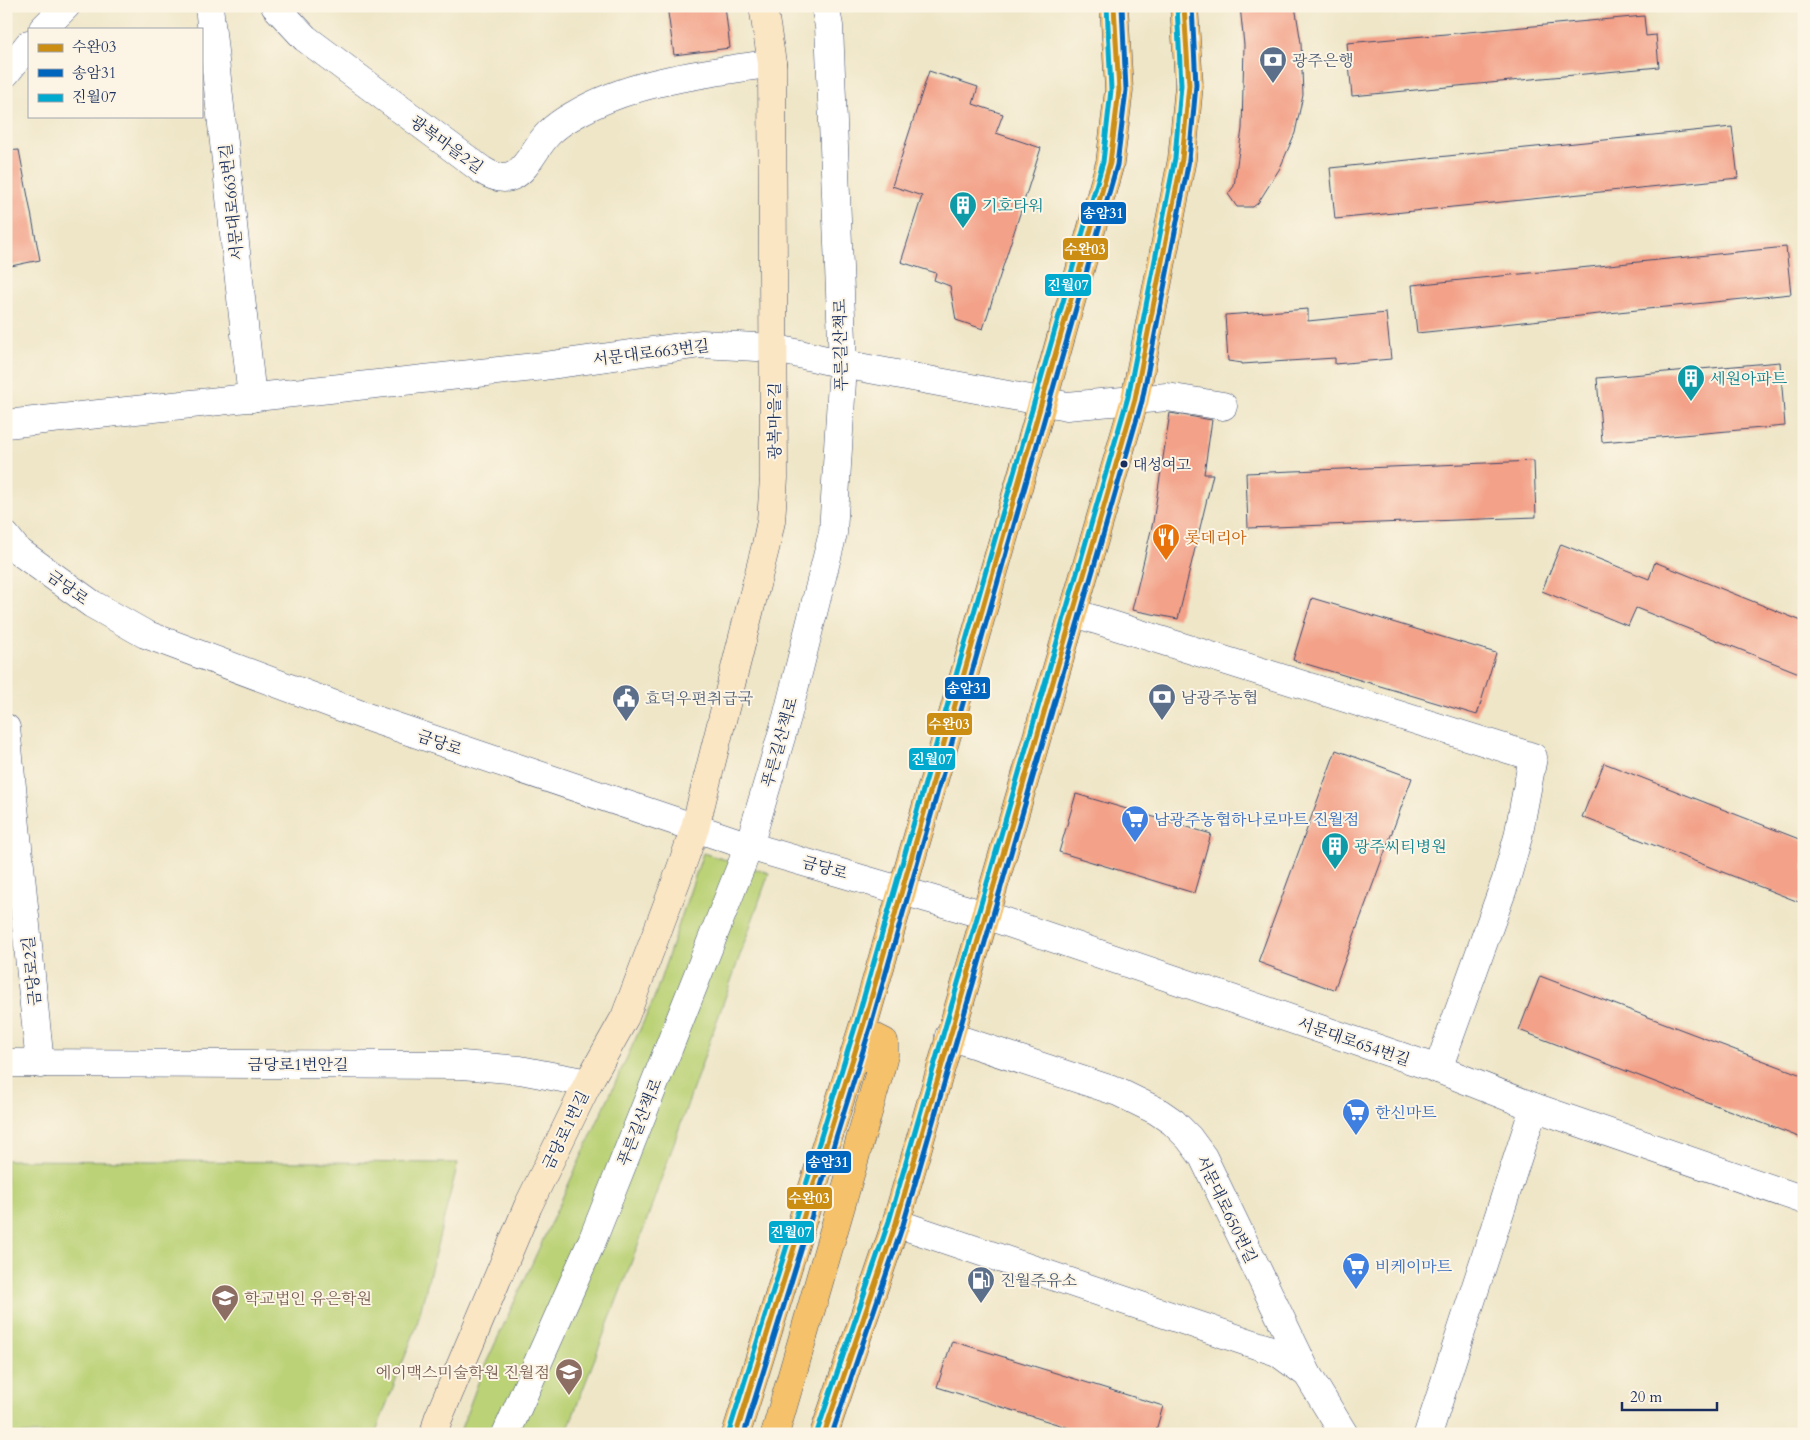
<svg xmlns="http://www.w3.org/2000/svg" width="1810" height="1440" viewBox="0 0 1810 1440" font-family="Cardo,'Noto Serif KR',serif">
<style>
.green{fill:#bbd277;stroke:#6b806a}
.building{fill:#f3a188}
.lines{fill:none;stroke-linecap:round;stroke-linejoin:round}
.street-casing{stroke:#3b4a6e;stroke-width:29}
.secondary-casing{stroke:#3b4a6e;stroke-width:29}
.primary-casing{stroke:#3b4a6e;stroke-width:29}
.street{stroke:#fff;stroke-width:28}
.secondary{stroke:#fbe6c4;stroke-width:28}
.primary{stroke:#f5c16b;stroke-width:28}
.bus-1-casing{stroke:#fcf5e5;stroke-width:9}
.bus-2-casing{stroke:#fcf5e5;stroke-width:9}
.bus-3-casing{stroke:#fcf5e5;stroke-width:9}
.bus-1{stroke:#cb8e13;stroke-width:5}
.bus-2{stroke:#0065bd;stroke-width:5}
.bus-3{stroke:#00a9ce;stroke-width:5}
.bus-dot{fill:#1b2f5e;stroke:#fcf5e5;stroke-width:2}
.labels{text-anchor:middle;stroke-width:4;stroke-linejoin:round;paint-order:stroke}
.bus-label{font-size:15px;fill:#1b2f5e;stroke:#fcf5e5;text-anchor:start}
.service-label{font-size:16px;fill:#4e5e75;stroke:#fcf5e5;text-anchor:start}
.street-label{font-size:16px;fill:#1b2f5e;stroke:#fcf5e5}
.culture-label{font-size:16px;fill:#0d838f;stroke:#fcf5e5;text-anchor:start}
.food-label{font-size:16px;fill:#c56008;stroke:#fcf5e5;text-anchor:start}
.shop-label{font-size:16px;fill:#366cbe;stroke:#fcf5e5;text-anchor:start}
.education-label{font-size:16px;fill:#785e54;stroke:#fcf5e5;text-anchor:start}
.line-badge{stroke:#fcf5e5;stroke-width:2}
.badge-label{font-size:14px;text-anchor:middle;font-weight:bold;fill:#fff}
</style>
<rect width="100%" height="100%" fill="#fcf5e5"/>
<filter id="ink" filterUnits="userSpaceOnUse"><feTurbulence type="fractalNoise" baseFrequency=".02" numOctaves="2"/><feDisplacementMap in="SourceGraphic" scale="10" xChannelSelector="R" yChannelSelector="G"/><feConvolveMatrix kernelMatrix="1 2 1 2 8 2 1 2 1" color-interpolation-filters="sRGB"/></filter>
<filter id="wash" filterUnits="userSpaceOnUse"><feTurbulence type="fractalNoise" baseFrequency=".0096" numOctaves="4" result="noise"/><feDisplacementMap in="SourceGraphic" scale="20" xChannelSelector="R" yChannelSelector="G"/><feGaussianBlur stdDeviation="1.12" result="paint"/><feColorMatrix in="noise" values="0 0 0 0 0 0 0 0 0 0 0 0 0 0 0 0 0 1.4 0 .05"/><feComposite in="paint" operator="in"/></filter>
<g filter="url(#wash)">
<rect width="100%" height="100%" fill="#efe6c8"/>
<!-- green -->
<g class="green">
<path d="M 703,853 L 769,873 L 639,1242 L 566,1434 L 459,1434 L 482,1372 L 653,1001 Z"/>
<path d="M 6,1160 L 458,1163 L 416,1328 L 375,1434 L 6,1434 Z"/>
</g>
<g id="blocks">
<!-- building -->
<g class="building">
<path d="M 667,6 L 725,6 L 730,48 L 674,55 Z"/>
<path d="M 1240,6 L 1295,6 L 1301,43 L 1303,95 L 1295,133 L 1280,168 L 1258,203 L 1253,207 L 1237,207 L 1228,194 L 1234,186 L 1242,129 L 1244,45 Z"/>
<path d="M 1644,16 L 1646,36 L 1656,35 L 1659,67 L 1352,96 L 1347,43 Z"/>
<path d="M 929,71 L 978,87 L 973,104 L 1003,114 L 996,133 L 1041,148 L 983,329 L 956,320 L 950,286 L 934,280 L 936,273 L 901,262 L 922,196 L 892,186 Z"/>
<path d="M 1732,127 L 1738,178 L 1335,219 L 1330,168 Z"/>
<path d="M 19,150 L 40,260 L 6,267 L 6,151 Z"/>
<path d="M 1786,247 L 1791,294 L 1417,333 L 1412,285 Z"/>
<path d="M 1308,309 L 1308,321 L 1386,313 L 1391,359 L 1335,364 L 1335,358 L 1242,364 L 1242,363 L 1228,361 L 1225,315 Z"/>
<path d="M 1780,362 L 1785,426 L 1602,442 L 1597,378 Z"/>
<path d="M 1170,413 L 1212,420 L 1204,474 L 1213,474 L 1178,619 L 1132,610 L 1153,522 Z"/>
<path d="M 1534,461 L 1536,517 L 1248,528 L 1246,473 Z"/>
<path d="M 1561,544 L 1649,579 L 1655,562 L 1804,622 L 1804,675 L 1636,608 L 1628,626 L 1542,591 Z"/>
<path d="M 1312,598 L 1496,653 L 1477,715 L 1293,660 Z"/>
<path d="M 1336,750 L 1412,778 L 1334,990 L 1258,962 Z"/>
<path d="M 1604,763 L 1804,841 L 1804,904 L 1582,817 Z"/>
<path d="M 1076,794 L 1211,834 L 1194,893 L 1059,852 Z"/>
<path d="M 1540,976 L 1804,1076 L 1804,1139 L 1519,1030 Z"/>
<path d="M 952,1341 L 1163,1406 L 1155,1434 L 1089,1434 L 937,1387 Z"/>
</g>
</g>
</g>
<g filter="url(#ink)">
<use href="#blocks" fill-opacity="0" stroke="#3b4a6e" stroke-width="1"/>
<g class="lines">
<!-- street casing -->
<g class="street-casing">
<g id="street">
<path d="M 209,6 L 252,398"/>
<path d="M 275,6 L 305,38 L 482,170 C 521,195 527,155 549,133 C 556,126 565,120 574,115 C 633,80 705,74 772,63"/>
<path d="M 43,29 L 66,6"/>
<path d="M 6,73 L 29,44"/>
<path d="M 6,424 L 544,366 L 701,344 L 773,348 L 843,364 L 1067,406 L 1167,397 L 1223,406"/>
<path d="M 6,536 L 17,550 L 92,604 L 145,634 L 370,718 L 749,846 L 985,915 L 1438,1069 L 1534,1107 L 1804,1200"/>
<path d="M 1074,613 L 1533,757 L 1518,837 L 1506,880 L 1438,1069"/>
<path d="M 6,728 L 40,1064"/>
<path d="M 949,1036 L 1118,1092 L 1157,1111 L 1173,1122 L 1189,1138 L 1203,1157 L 1308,1375 L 1344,1434"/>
<path d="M 6,1063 L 462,1065 L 520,1070 L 588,1083"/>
<path d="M 896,1223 L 1277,1352 L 1306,1373"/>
<path d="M 506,1434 L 592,1241 L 749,846 L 787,717 L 833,533 L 843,364 L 829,26 L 825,6"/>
<path d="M 1428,1434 L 1534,1107"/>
</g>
</g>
<!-- secondary casing -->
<g class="secondary-casing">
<path id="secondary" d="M 434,1434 L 438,1419 L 528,1206 L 588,1083 L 625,1017 L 677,879 L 695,828 L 766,545 L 771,521 L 774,478 L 772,63 L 763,6"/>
</g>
<!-- primary casing -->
<g class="primary-casing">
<g id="primary">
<path d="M 736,1434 L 864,1023 L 1043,401 L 1110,163 L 1119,90 L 1114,6"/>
<path d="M 775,1434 L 880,1071 L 884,1055 L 884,1042 L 872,1036 L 867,1041 L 856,1061"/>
<path d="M 824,1434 L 896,1223 L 1135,399 L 1182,159 L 1189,85 L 1184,6"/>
</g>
</g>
<!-- street -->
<use href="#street" class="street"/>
<!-- secondary -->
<use href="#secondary" class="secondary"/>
<!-- primary -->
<use href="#primary" class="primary"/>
<!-- bus-1 casing -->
<g class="bus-1-casing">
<g id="bus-1">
<path d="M 736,1434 L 864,1023 L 1110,163 L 1119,90 L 1114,6"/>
<path d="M 824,1434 L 896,1223 L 1135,399 L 1182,159 L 1189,85 L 1184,6"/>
</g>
</g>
<!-- bus-2 casing -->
<g class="bus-2-casing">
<g id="bus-2">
<path d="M 744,1434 L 871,1025 L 1117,165 L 1126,90 L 1122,6"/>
<path d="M 832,1434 L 903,1225 L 1142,401 L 1189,160 L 1196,85 L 1192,6"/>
</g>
</g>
<!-- bus-3 casing -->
<g class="bus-3-casing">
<g id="bus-3">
<path d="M 729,1432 L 857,1021 L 1103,162 L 1111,90 L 1107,6"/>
<path d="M 817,1432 L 889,1221 L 1128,397 L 1175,158 L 1181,85 L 1177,6"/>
</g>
</g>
<!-- bus-1 -->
<use href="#bus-1" class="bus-1"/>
<!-- bus-2 -->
<use href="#bus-2" class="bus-2"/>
<!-- bus-3 -->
<use href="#bus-3" class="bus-3"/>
</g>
</g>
<!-- icons -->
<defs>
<g id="bank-pin" transform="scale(1.4375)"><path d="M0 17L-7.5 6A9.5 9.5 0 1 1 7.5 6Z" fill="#5c6f8a" stroke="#fcf5e5"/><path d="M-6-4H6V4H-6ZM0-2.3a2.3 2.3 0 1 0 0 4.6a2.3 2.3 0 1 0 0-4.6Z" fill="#fff"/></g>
<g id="building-pin" transform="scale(1.4375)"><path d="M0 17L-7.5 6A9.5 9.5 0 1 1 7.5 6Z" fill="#0f9aa8" stroke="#fcf5e5"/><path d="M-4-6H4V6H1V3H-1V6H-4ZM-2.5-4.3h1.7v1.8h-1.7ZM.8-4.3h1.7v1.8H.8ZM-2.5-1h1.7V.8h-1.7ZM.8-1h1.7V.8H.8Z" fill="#fff"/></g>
<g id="restaurant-pin" transform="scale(1.4375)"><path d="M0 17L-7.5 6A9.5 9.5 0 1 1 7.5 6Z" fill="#e8710a" stroke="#fcf5e5"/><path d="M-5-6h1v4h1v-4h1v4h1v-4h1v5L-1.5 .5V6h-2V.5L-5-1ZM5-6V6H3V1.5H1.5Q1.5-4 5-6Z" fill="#fff"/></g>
<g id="civic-pin" transform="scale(1.4375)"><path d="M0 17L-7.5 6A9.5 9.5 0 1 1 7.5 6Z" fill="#5c6f8a" stroke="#fcf5e5"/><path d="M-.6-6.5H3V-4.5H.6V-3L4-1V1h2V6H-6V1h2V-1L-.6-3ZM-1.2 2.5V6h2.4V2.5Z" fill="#fff"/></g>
<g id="supermarket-pin" transform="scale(1.4375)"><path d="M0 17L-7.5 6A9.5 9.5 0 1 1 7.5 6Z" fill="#3f7fe0" stroke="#fcf5e5"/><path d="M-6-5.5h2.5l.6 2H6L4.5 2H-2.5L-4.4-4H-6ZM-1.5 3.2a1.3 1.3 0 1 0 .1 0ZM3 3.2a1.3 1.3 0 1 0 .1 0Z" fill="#fff"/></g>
<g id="fuel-pin" transform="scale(1.4375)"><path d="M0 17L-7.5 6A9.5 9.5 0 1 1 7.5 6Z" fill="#5c6f8a" stroke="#fcf5e5"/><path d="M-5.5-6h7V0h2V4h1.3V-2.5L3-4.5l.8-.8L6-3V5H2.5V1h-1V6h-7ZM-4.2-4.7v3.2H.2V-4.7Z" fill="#fff"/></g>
<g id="school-pin" transform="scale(1.4375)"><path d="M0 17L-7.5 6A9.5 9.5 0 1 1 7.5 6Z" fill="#8d6e63" stroke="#fcf5e5"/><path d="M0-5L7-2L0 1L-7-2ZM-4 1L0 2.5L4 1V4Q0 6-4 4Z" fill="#fff"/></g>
</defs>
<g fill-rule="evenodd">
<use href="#bank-pin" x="1273" y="60"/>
<use href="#building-pin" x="963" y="205"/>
<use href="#building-pin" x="1691" y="378"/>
<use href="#restaurant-pin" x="1166" y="537"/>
<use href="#bank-pin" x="1162" y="697"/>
<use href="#civic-pin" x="626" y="698"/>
<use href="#supermarket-pin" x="1135" y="819"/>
<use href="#building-pin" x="1335" y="846"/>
<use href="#supermarket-pin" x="1356" y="1112"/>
<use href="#supermarket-pin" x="1356" y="1266"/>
<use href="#fuel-pin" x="981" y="1280"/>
<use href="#school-pin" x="225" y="1298"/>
<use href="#school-pin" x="569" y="1372"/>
</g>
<!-- markers -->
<circle class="bus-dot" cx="1124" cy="464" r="4.5"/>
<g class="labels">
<!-- bus labels -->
<g class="bus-label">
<text x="1133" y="470">대성여고</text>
</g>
<!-- service labels -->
<g class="service-label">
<text x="1292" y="66">광주은행</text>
<text x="1181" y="703">남광주농협</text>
<text x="645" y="704">효덕우편취급국</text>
<text x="1000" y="1286">진월주유소</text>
</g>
<!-- street labels -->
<g class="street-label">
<text transform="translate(447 144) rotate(36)" y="6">광복마을2길</text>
<text transform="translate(231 202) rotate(-96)" y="6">서문대로663번길</text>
<text transform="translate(840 345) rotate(-91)" y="6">푸른길산책로</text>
<text transform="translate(651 352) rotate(-7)" y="6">서문대로663번길</text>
<text transform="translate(774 421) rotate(-90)" y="6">광복마을길</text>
<text transform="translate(68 587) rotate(36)" y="6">금당로</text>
<text transform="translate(440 742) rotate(19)" y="6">금당로</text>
<text transform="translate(779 742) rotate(-74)" y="6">푸른길산책로</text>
<text transform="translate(825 867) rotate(16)" y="6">금당로</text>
<text transform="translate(31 971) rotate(-96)" y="6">금당로2길</text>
<text transform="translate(1354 1041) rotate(19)" y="6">서문대로654번길</text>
<text x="298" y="1070">금당로1번안길</text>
<text transform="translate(639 1122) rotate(-68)" y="6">푸른길산책로</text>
<text transform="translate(565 1130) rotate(-64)" y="6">금당로1번길</text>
<text transform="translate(1227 1209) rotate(64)" y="6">서문대로650번길</text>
</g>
<!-- culture labels -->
<g class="culture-label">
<text x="982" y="211">기호타워</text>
<text x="1710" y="384">세원아파트</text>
<text x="1354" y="852">광주씨티병원</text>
</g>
<!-- food labels -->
<g class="food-label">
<text x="1185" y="543">롯데리아</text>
</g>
<!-- shop labels -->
<g class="shop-label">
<text x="1154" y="825">남광주농협하나로마트 진월점</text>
<text x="1375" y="1118">한신마트</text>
<text x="1375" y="1272">비케이마트</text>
</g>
<!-- education labels -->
<g class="education-label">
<text x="244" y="1304">학교법인 유은학원</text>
<text x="550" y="1378" text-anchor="end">에이맥스미술학원 진월점</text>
</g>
</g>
<g class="line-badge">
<rect x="1080" y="201" width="47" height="24" rx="5" fill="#0065bd"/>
<rect x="1062" y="237" width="47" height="24" rx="5" fill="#cb8e13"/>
<rect x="1044" y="273" width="48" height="24" rx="5" fill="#00a9ce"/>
<rect x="944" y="676" width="47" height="24" rx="5" fill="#0065bd"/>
<rect x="926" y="712" width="47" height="24" rx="5" fill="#cb8e13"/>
<rect x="908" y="747" width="48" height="24" rx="5" fill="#00a9ce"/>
<rect x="805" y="1150" width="47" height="24" rx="5" fill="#0065bd"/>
<rect x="786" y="1186" width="47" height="24" rx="5" fill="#cb8e13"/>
<rect x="768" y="1220" width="47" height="24" rx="5" fill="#00a9ce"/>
</g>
<g class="badge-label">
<text x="1103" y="218">송암31</text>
<text x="1085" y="254">수완03</text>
<text x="1068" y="290">진월07</text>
<text x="967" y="693">송암31</text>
<text x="949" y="729">수완03</text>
<text x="932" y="764">진월07</text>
<text x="828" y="1167">송암31</text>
<text x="809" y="1203">수완03</text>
<text x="791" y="1237">진월07</text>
</g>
<!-- margin -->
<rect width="1810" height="1440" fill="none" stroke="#fcf5e5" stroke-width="25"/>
<!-- legend -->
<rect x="28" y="28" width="175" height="90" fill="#fcf5e5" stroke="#a2a6af"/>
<rect x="38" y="44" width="25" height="8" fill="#cb8e13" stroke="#a2a6af"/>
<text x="72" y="52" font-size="15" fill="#1b2f5e">수완03</text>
<rect x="38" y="69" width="25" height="8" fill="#0065bd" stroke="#a2a6af"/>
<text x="72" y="78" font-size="15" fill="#1b2f5e">송암31</text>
<rect x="38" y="94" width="25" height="8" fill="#00a9ce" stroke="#a2a6af"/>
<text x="72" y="102" font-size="15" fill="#1b2f5e">진월07</text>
<!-- scale -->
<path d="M1622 1402v8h95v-8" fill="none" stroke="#1b2f5e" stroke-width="2.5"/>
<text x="1630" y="1402" font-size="15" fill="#1b2f5e" stroke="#fcf5e5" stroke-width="4" paint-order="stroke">20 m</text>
</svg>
